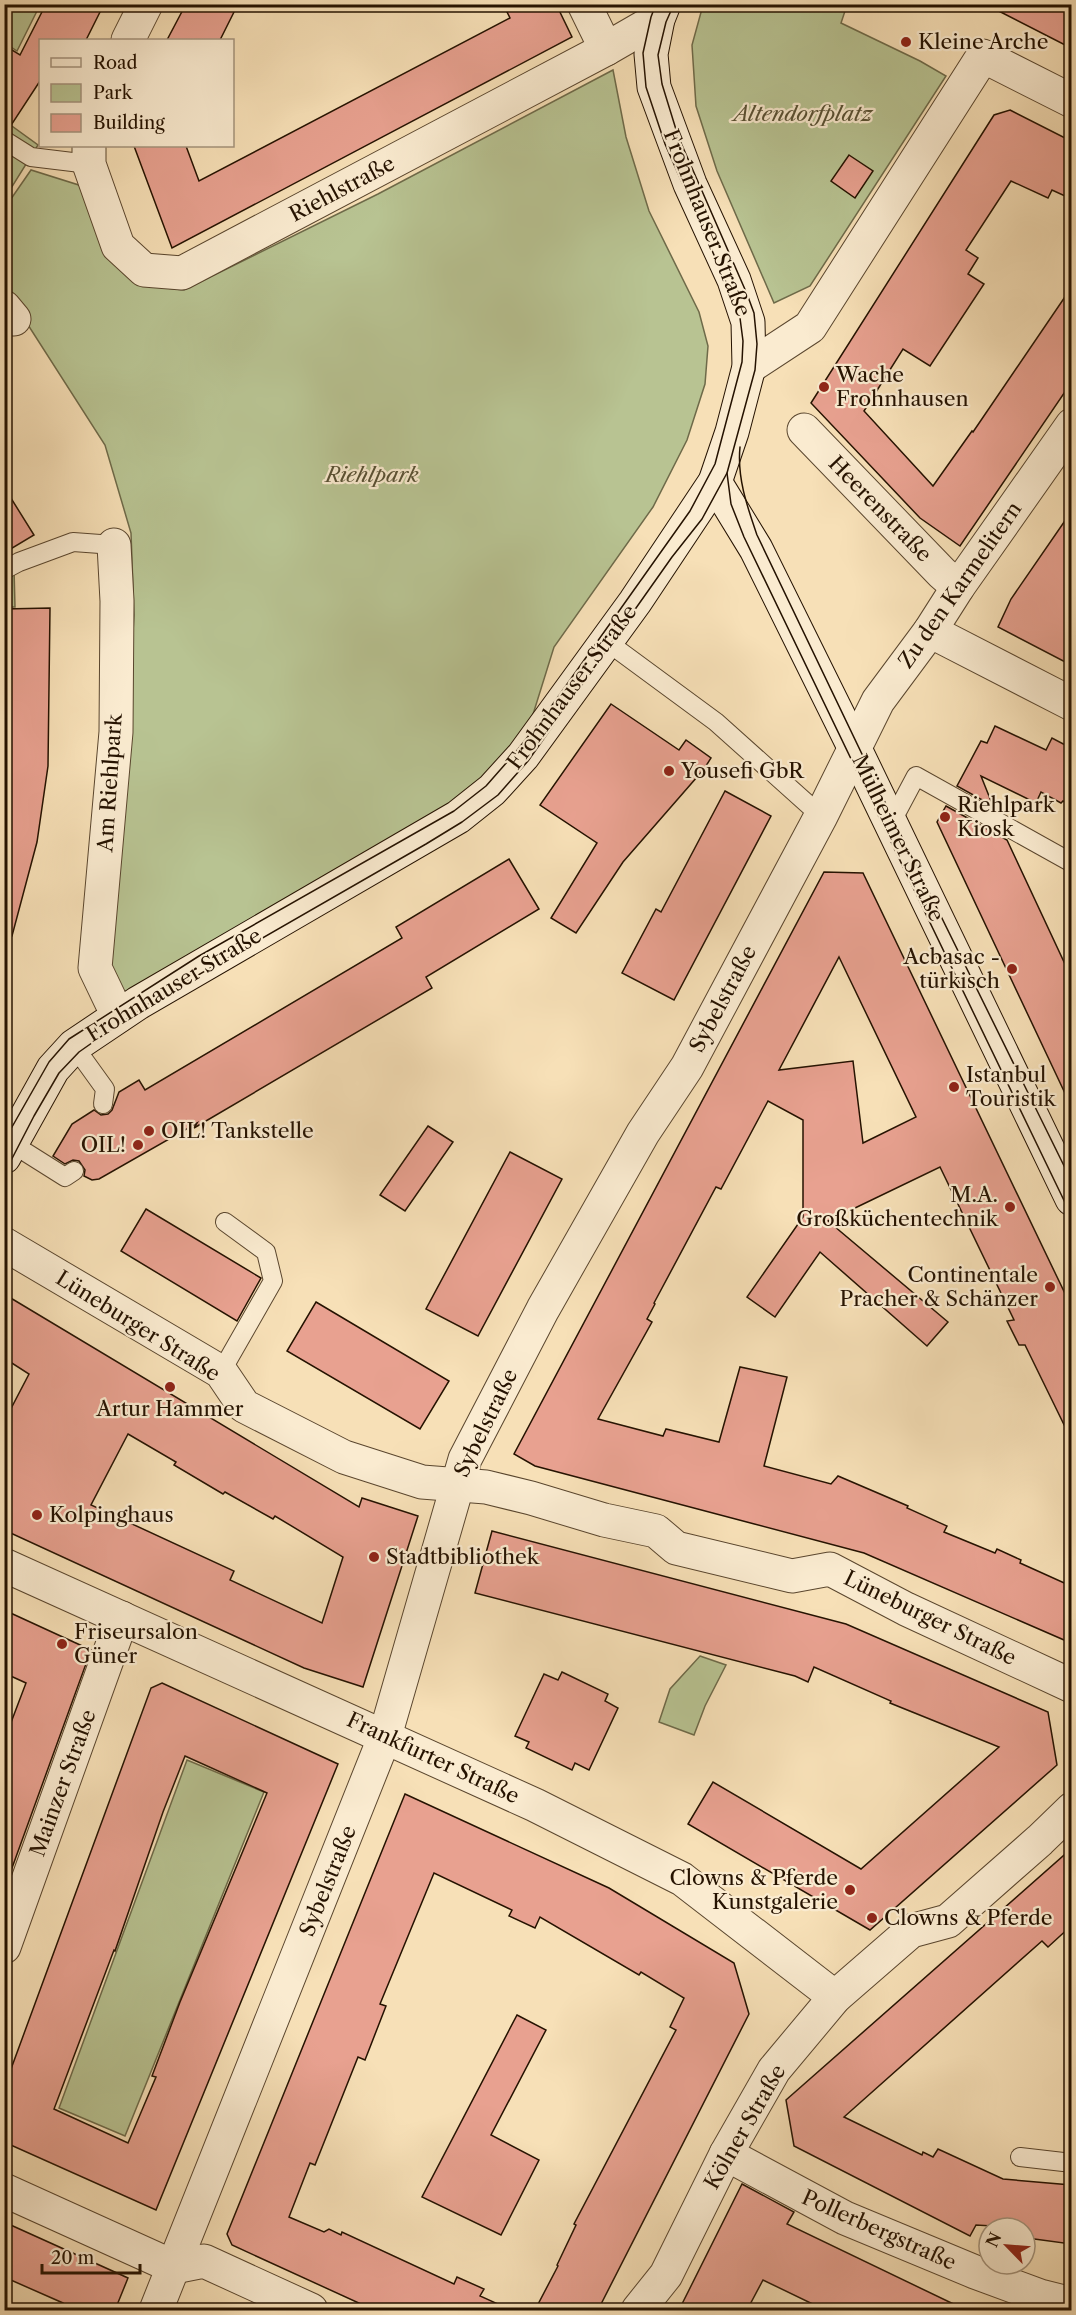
<svg xmlns="http://www.w3.org/2000/svg" width="1076" height="2315" viewBox="0 0 1076 2315" font-family="'Libre Caslon Text',serif">
<style>
.green{fill:#b8c392;stroke:#6e6a49;stroke-width:1.5}
.building{fill:#e8a190;stroke:#251200;stroke-width:1.5;fill-rule:evenodd}
.lines{fill:none;stroke-linecap:round;stroke-linejoin:round}
.lane-casing{stroke:#5a462e;stroke-width:20}
.street-casing{stroke:#5a462e;stroke-width:35}
.secondary-casing{stroke:#251200;stroke-width:35}
.lane{stroke:#faebd0;stroke-width:18}
.street{stroke:#faebd0;stroke-width:33}
.secondary{stroke:#faebd0;stroke-width:33}
.tram{stroke:#251200;stroke-width:1.5}
.poi-dot{fill:#8f2418;stroke:#faebd0;stroke-width:2}
.labels{text-anchor:middle;stroke-width:4.5;stroke-linejoin:round;paint-order:stroke}
.poi-label{font-size:21px;fill:#251200;stroke:#faebd0;text-anchor:start}
.park-label{font-size:21px;font-style:italic;fill:#585033;stroke:#faebd0}
.street-label{font-size:21px;fill:#251200;stroke:#faebd0}
</style>
<rect width="100%" height="100%" fill="#f7e0b7"/>
<filter id="stains"><feTurbulence type="fractalNoise" baseFrequency=".00333" numOctaves="4"/><feColorMatrix values="0 0 0 0 .2 0 0 0 0 .09 0 0 0 0 .02 0 0 0 .5 -.17"/></filter>
<radialGradient id="worn" r=".72"><stop offset=".6" stop-color="#630" stop-opacity="0"/><stop offset="1" stop-color="#630" stop-opacity=".3"/></radialGradient>
<!-- green -->
<g class="green">
<path d="M 4,5 L 40,5 L 17,51 L 5,43 Z"/>
<path d="M 703,5 L 847,5 L 841,23 L 920,61 L 946,76 L 810,286 L 774,303 L 717,171 L 696,106 L 692,45 Z"/>
<path d="M 613,70 L 626,137 L 649,211 L 699,312 L 708,346 L 705,384 L 687,440 L 653,507 L 554,647 L 520,756 L 489,790 L 154,988 L 113,998 L 107,960 L 125,770 L 134,615 L 131,533 L 105,445 L 5,289 L 4,209 L 31,170 L 85,187 L 140,285 L 184,290 L 378,194 Z"/>
<path d="M 5,121 L 38,145 L 5,198 Z"/>
<path d="M 14,568 L 15,607 L 5,607 L 5,573 Z"/>
<path d="M 700,1656 L 726,1665 L 705,1706 L 694,1735 L 659,1722 L 670,1689 Z"/>
<path d="M 187,1760 L 264,1792 L 125,2136 L 59,2108 Z"/>
</g>
<!-- building -->
<g class="building">
<path d="M 46,4 L 104,4 L 86,40 L 40,40 L 40,81 L 8,130 L 4,129 L 4,45 L 20,55 Z"/>
<path d="M 186,4 L 238,4 L 220,40 L 167,40 Z"/>
<path d="M 503,4 L 556,4 L 572,37 L 172,248 L 134,146 L 186,146 L 199,181 L 510,18 Z"/>
<path d="M 985,4 L 1071,4 L 1071,48 Z"/>
<path d="M 1010,110 L 1071,141 L 1071,182 L 1065,196 L 1052,190 L 1048,198 L 1011,181 L 966,250 L 978,258 L 968,274 L 984,284 L 930,366 L 903,349 L 864,411 L 933,486 L 972,431 L 973,432 L 1071,288 L 1071,383 L 960,546 L 920,518 L 811,403 L 994,115 Z"/>
<path d="M 849,155 L 873,171 L 855,198 L 831,181 Z"/>
<path d="M 4,487 L 34,535 L 4,553 Z"/>
<path d="M 1071,512 L 1071,665 L 998,627 L 1011,599 Z"/>
<path d="M 50,608 L 48,766 L 37,842 L 12,936 L 4,935 L 4,609 Z"/>
<path d="M 611,704 L 679,750 L 686,740 L 711,758 L 704,769 L 623,862 L 576,933 L 551,918 L 597,843 L 540,805 Z"/>
<path d="M 995,726 L 1046,750 L 1052,738 L 1071,748 L 1071,805 L 1063,801 L 1061,803 L 1041,792 L 1036,803 L 981,776 L 993,806 L 957,786 L 981,741 L 987,743 Z"/>
<path d="M 725,791 L 771,816 L 674,1000 L 622,973 L 656,909 L 661,912 Z"/>
<path d="M 946,806 L 1007,840 L 1071,977 L 1071,1106 L 937,822 Z"/>
<path d="M 509,859 L 539,909 L 426,977 L 432,988 L 194,1128 L 197,1123 L 99,1179 L 92,1180 L 84,1176 L 85,1170 L 79,1161 L 73,1160 L 65,1164 L 53,1156 L 72,1124 L 94,1110 L 101,1115 L 108,1114 L 112,1110 L 119,1092 L 139,1080 L 145,1090 L 402,938 L 396,927 Z"/>
<path d="M 824,872 L 863,873 L 1071,1306 L 1071,1439 L 1025,1345 L 1019,1345 L 1007,1321 L 1014,1320 L 940,1167 L 828,1221 L 948,1322 L 927,1346 L 820,1252 L 775,1317 L 747,1297 L 803,1217 L 803,1120 L 768,1101 L 721,1189 L 716,1187 L 654,1303 L 655,1304 L 647,1319 L 652,1322 L 598,1419 L 663,1436 L 666,1429 L 719,1442 L 740,1367 L 787,1377 L 764,1466 L 831,1484 L 838,1476 L 908,1506 L 907,1508 L 947,1526 L 944,1532 L 995,1553 L 997,1549 L 1021,1560 L 1020,1563 L 1071,1586 L 1071,1643 L 864,1553 L 535,1466 L 514,1454 ZM 839,957 L 916,1117 L 863,1143 L 853,1061 L 779,1070 Z"/>
<path d="M 428,1126 L 453,1142 L 405,1211 L 380,1195 Z"/>
<path d="M 510,1152 L 562,1179 L 478,1336 L 426,1309 Z"/>
<path d="M 146,1209 L 261,1278 L 237,1321 L 121,1251 Z"/>
<path d="M 4,1294 L 359,1507 L 362,1498 L 418,1516 L 363,1687 L 304,1668 L 4,1530 L 4,1422 L 29,1374 L 4,1358 ZM 128,1434 L 176,1462 L 174,1465 L 223,1494 L 225,1492 L 273,1519 L 275,1516 L 343,1557 L 322,1623 L 230,1580 L 234,1571 L 91,1505 Z"/>
<path d="M 316,1302 L 449,1381 L 420,1429 L 287,1351 Z"/>
<path d="M 492,1531 L 846,1624 L 1048,1712 L 1057,1765 L 870,1930 L 688,1824 L 713,1782 L 861,1869 L 999,1747 L 890,1703 L 891,1701 L 814,1667 L 808,1682 L 795,1676 L 475,1593 Z"/>
<path d="M 4,1610 L 91,1650 L 4,1890 L 4,1741 L 26,1683 L 4,1673 Z"/>
<path d="M 562,1672 L 608,1694 L 605,1701 L 618,1708 L 589,1770 L 575,1763 L 572,1770 L 526,1748 L 529,1742 L 515,1736 L 544,1674 L 558,1680 Z"/>
<path d="M 162,1683 L 338,1764 L 156,2210 L 4,2142 L 4,2088 L 151,1688 ZM 185,1756 L 267,1793 L 180,2002 L 152,2076 L 156,2077 L 128,2143 L 54,2109 L 114,1950 L 115,1951 L 163,1812 Z"/>
<path d="M 405,1794 L 609,1888 L 734,1963 L 749,2014 L 598,2310 L 535,2310 L 558,2266 L 557,2265 L 576,2225 L 574,2224 L 676,2030 L 670,2027 L 684,1998 L 641,1972 L 639,1975 L 540,1917 L 535,1928 L 509,1916 L 512,1910 L 434,1873 L 380,2004 L 386,2006 L 365,2060 L 358,2057 L 315,2165 L 310,2163 L 289,2217 L 324,2232 L 329,2229 L 341,2235 L 342,2232 L 454,2284 L 457,2277 L 484,2289 L 480,2296 L 511,2310 L 374,2310 L 232,2245 L 227,2234 Z"/>
<path d="M 1071,1849 L 1071,1926 L 1048,1947 L 1042,1941 L 844,2117 L 922,2155 L 923,2152 L 933,2157 L 938,2149 L 1003,2179 L 1071,2185 L 1071,2244 L 1027,2238 L 1025,2237 L 1025,2228 L 976,2225 L 970,2236 L 794,2146 L 786,2100 Z"/>
<path d="M 517,2015 L 546,2030 L 491,2135 L 539,2160 L 501,2235 L 422,2197 Z"/>
<path d="M 742,2184 L 794,2212 L 787,2224 L 966,2310 L 825,2310 L 763,2280 L 747,2310 L 679,2310 Z"/>
<path d="M 4,2222 L 128,2278 L 115,2310 L 60,2310 L 63,2303 L 4,2277 Z"/>
</g>
<g class="lines">
<!-- lane casing -->
<g class="lane-casing">
<g id="lane">
<path d="M 4,140 L 31,157 L 89,164"/>
<path d="M 4,570 L 19,562 L 73,542 L 114,545"/>
<path d="M 606,641 L 716,722 L 821,816"/>
<path d="M 891,823 L 916,776 L 1072,863"/>
<path d="M 74,1046 L 105,1089 L 103,1104"/>
<path d="M 11,1143 L 65,1177 L 74,1171"/>
<path d="M 221,1372 L 273,1281 L 266,1252 L 225,1222"/>
<path d="M 1020,2157 L 1072,2163"/>
</g>
</g>
<!-- street casing -->
<g class="street-casing">
<g id="street">
<path d="M 584,4 L 606,49"/>
<path d="M 128,40 L 146,4"/>
<path d="M 89,146 L 89,164 L 118,246 L 144,270 L 182,273 L 606,49 L 658,19"/>
<path d="M 4,307 L 14,319"/>
<path d="M 749,367 L 810,327 L 983,56 L 1072,101"/>
<path d="M 804,430 L 942,573 L 958,587"/>
<path d="M 114,545 L 117,601 L 116,732 L 95,968 L 118,1016"/>
<path d="M 930,631 L 1072,704"/>
<path d="M 4,1244 L 221,1372 L 244,1406 L 344,1457 L 422,1482 L 486,1487 L 531,1498 L 604,1520 L 656,1531 L 676,1548 L 792,1576 L 830,1569 L 906,1609 L 1072,1686"/>
<path d="M 4,1565 L 535,1805 L 682,1879 L 835,1997"/>
<path d="M 4,1947 L 122,1618"/>
<path d="M 726,2154 L 845,2218 L 975,2272 L 1040,2296 L 1072,2304"/>
<path d="M 4,2190 L 174,2267 L 204,2261 L 311,2310"/>
<path d="M 156,2310 L 385,1736 L 465,1459 L 543,1309 L 643,1133 L 687,1067 L 821,816 L 878,701 L 930,631 L 958,587 L 1072,425"/>
<path d="M 638,2310 L 666,2275 L 726,2154 L 774,2070 L 835,1997 L 911,1931 L 948,1921 L 1040,1840 L 1072,1809"/>
</g>
</g>
<!-- secondary casing -->
<g class="secondary-casing">
<g id="secondary">
<path d="M 715,482 L 756,549 L 855,749 L 1072,1199"/>
<path d="M 4,1157 L 53,1069 L 74,1046 L 138,1003 L 458,817 L 492,790 L 523,756 L 635,602 L 715,482 L 732,432 L 749,367 L 748,322 L 734,280 L 690,184 L 654,87 L 651,54 L 658,19 L 664,4"/>
</g>
</g>
<!-- lane -->
<use href="#lane" class="lane"/>
<!-- street -->
<use href="#street" class="street"/>
<!-- secondary -->
<use href="#secondary" class="secondary"/>
<!-- tram -->
<g class="tram">
<path d="M 740,447 C 737,478 747,506 757,535 L 895,823 L 1072,1182"/>
<path d="M 727,473 L 731,504 L 744,537 L 1072,1217"/>
<path d="M 4,1141 L 49,1062 L 69,1039 L 199,956 L 454,811 L 486,786 L 515,753 L 548,711 L 690,511 L 715,464 L 742,362 L 743,341 L 740,318 L 733,298 L 665,144 L 646,87 L 643,53 L 651,17 L 656,4"/>
<path d="M 4,1174 L 34,1116 L 59,1073 L 79,1052 L 146,1005 L 426,844 L 462,822 L 498,795 L 528,761 L 672,557 L 702,519 L 727,473 L 755,370 L 757,344 L 754,313 L 747,294 L 678,136 L 662,84 L 658,55 L 666,22 L 674,4"/>
</g>
</g>
<!-- markers -->
<g class="poi-dot">
<circle cx="906" cy="42" r="6"/>
<circle cx="824" cy="387" r="6"/>
<circle cx="669" cy="771" r="6"/>
<circle cx="945" cy="817" r="6"/>
<circle cx="1012" cy="969" r="6"/>
<circle cx="954" cy="1087" r="6"/>
<circle cx="149" cy="1131" r="6"/>
<circle cx="138" cy="1145" r="6"/>
<circle cx="1010" cy="1207" r="6"/>
<circle cx="1050" cy="1287" r="6"/>
<circle cx="170" cy="1387" r="6"/>
<circle cx="37" cy="1515" r="6"/>
<circle cx="374" cy="1557" r="6"/>
<circle cx="62" cy="1644" r="6"/>
<circle cx="850" cy="1890" r="6"/>
<circle cx="872" cy="1918" r="6"/>
</g>
<g class="labels">
<!-- poi labels -->
<g class="poi-label">
<text x="918" y="49">Kleine Arche</text>
<text x="836" y="382">Wache<tspan x="836" dy="24">Frohnhausen</tspan></text>
<text x="681" y="778">Yousefi GbR</text>
<text x="957" y="812">Riehlpark<tspan x="957" dy="24">Kiosk</tspan></text>
<text x="1000" y="964" text-anchor="end">Acbasac -<tspan x="1000" dy="24">türkisch</tspan></text>
<text x="966" y="1082">Istanbul<tspan x="966" dy="24">Touristik</tspan></text>
<text x="161" y="1138">OIL! Tankstelle</text>
<text x="126" y="1152" text-anchor="end">OIL!</text>
<text x="998" y="1202" text-anchor="end">M.A.<tspan x="998" dy="24">Großküchentechnik</tspan></text>
<text x="1038" y="1282" text-anchor="end">Continentale<tspan x="1038" dy="24">Pracher &amp; Schänzer</tspan></text>
<text x="170" y="1416" text-anchor="middle">Artur Hammer</text>
<text x="49" y="1522">Kolpinghaus</text>
<text x="386" y="1564">Stadtbibliothek</text>
<text x="74" y="1639">Friseursalon<tspan x="74" dy="24">Güner</tspan></text>
<text x="838" y="1885" text-anchor="end">Clowns &amp; Pferde<tspan x="838" dy="24">Kunstgalerie</tspan></text>
<text x="884" y="1925">Clowns &amp; Pferde</text>
</g>
<!-- park labels -->
<g class="park-label">
<text x="803" y="121">Altendorfplatz</text>
<text x="372" y="482">Riehlpark</text>
</g>
<!-- street labels -->
<g class="street-label">
<text transform="translate(342 189) rotate(-28)" y="7">Riehlstraße</text>
<text transform="translate(707 223) rotate(68)" y="7">Frohnhauser Straße</text>
<text transform="translate(880 509) rotate(46)" y="7">Heerenstraße</text>
<text transform="translate(960 585) rotate(-55)" y="7">Zu den Karmelitern</text>
<text transform="translate(572 687) rotate(-53)" y="7">Frohnhauser Straße</text>
<text transform="translate(110 783) rotate(-86)" y="7">Am Riehlpark</text>
<text transform="translate(898 838) rotate(64)" y="7">Mülheimer Straße</text>
<text transform="translate(174 985) rotate(-31)" y="7">Frohnhauser Straße</text>
<text transform="translate(723 999) rotate(-62)" y="7">Sybelstraße</text>
<text transform="translate(138 1326) rotate(32)" y="7">Lüneburger Straße</text>
<text transform="translate(486 1423) rotate(-64)" y="7">Sybelstraße</text>
<text transform="translate(930 1618) rotate(26)" y="7">Lüneburger Straße</text>
<text transform="translate(433 1758) rotate(25)" y="7">Frankfurter Straße</text>
<text transform="translate(63 1783) rotate(-70)" y="7">Mainzer Straße</text>
<text transform="translate(328 1881) rotate(-68)" y="7">Sybelstraße</text>
<text transform="translate(745 2127) rotate(-60)" y="7">Kölner Straße</text>
<text transform="translate(879 2230) rotate(24)" y="7">Pollerbergstraße</text>
</g>
</g>
<!-- margin -->
<rect width="1076" height="2315" fill="none" stroke="#f7e0b7" stroke-width="24"/>
<rect x="6" y="6" width="1064" height="2303" fill="none" stroke="#251200" stroke-width="3"/>
<rect x="12" y="12" width="1052" height="2291" fill="none" stroke="#251200" stroke-width="1.5"/>
<!-- legend -->
<rect x="39" y="39" width="195" height="108" fill="#faebd0" stroke="#a5947d" stroke-width="1.5"/>
<rect x="51" y="58" width="30" height="9" fill="#faebd0" stroke="#a5947d" stroke-width="1.5"/>
<text x="93" y="69" font-size="18" fill="#251200">Road</text>
<rect x="51" y="84" width="30" height="18" fill="#b8c392" stroke="#a5947d" stroke-width="1.5"/>
<text x="93" y="99" font-size="18" fill="#251200">Park</text>
<rect x="51" y="114" width="30" height="18" fill="#e8a190" stroke="#a5947d" stroke-width="1.5"/>
<text x="93" y="129" font-size="18" fill="#251200">Building</text>
<!-- north arrow -->
<g transform="translate(1007 2246) rotate(295)"><circle r="28" fill="#faebd0" stroke="#a5947d" stroke-width="1.5"/>
<path d="M0-4.5L10 22L0 15L-10 22Z" fill="#8f2418"/>
<text y="-9" font-size="16" font-weight="bold" text-anchor="middle" fill="#251200">N</text>
</g>
<!-- scale -->
<path d="M42 2264v9h98v-9" fill="none" stroke="#251200" stroke-width="3"/>
<text x="51" y="2264" font-size="18" fill="#251200" stroke="#faebd0" stroke-width="4.5" paint-order="stroke">20 m</text>
<rect width="100%" height="100%" filter="url(#stains)"/>
<rect width="100%" height="100%" fill="url(#worn)"/>
</svg>
